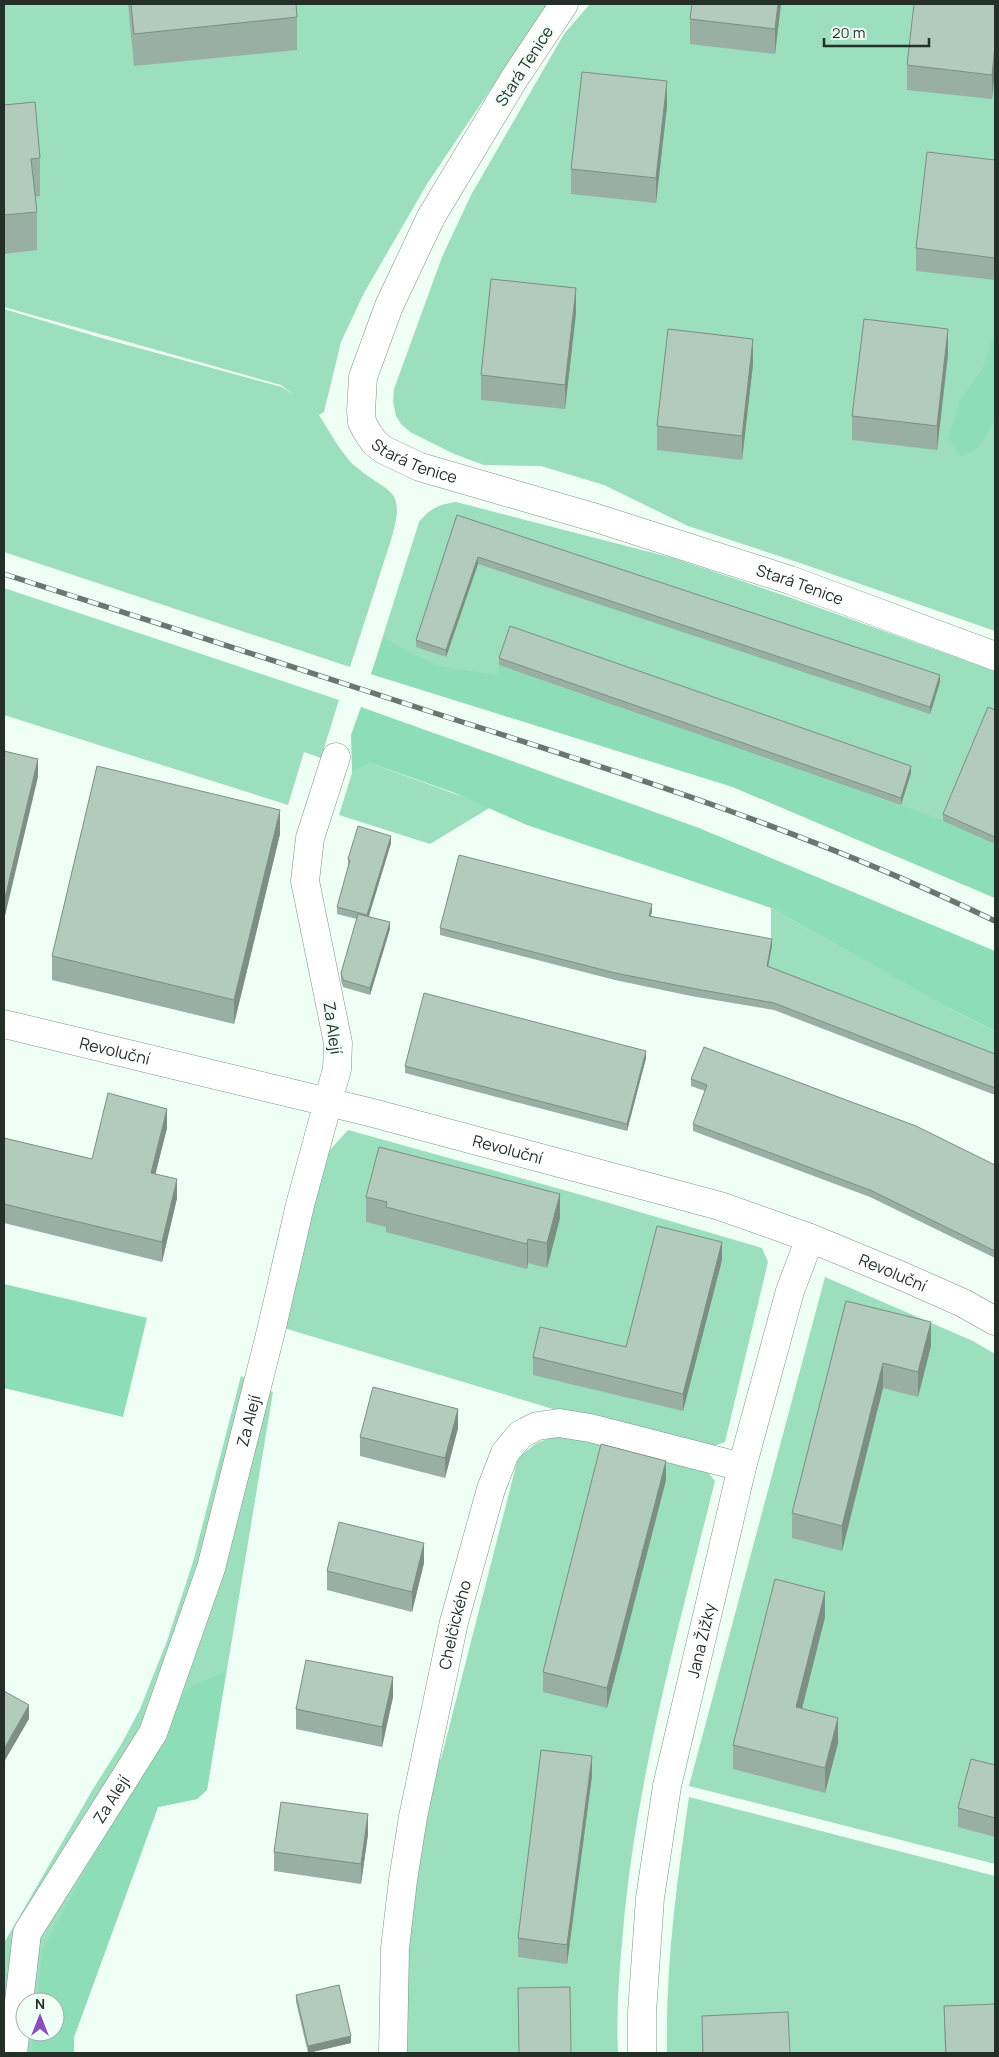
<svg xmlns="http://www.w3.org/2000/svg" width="999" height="2057" viewBox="0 0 999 2057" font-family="Manrope,sans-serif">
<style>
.green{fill:#9bdfbd;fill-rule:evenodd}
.forest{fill:#8ddeb7}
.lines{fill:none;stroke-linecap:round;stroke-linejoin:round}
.minor-casing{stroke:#7d9488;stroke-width:29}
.minor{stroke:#fff;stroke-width:28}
.rail-casing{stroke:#6a7670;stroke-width:5.5}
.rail{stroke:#effff6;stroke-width:4;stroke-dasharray:11;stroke-linecap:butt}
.wall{fill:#99afa3}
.shaded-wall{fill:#7d8e84}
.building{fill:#b2cbbd;stroke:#7d8e84}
.labels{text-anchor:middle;stroke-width:4;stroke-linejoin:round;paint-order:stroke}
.street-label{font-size:16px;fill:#252f2a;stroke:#effff6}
</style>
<rect width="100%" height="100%" fill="#effff6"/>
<!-- green -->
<g class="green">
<path d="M 4,4 L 548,4 L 427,184 L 364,293 L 341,342 L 324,412 L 319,415 C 328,429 343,456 355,466 C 389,495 407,486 391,540 L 350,667 L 4,552 L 4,309 L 98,337 L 282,387 L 295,396 L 281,385 L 4,307 Z"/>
<path d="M 590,4 L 995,4 L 995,631 L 800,563 L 688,526 L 604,485 L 541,466 L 484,465 L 454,454 L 410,432 L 401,424 L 396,416 L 393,402 L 394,389 L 442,257 L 471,195 L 564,34 Z"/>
<path d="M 456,502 L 673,558 L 789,597 L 995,671 L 995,898 L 733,787 L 371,674 L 419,522 C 429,509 440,504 456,502 Z"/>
<path d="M 4,588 L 339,700 L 321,758 L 304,752 L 288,805 L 4,715 Z"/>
<path d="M 370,763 L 491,807 L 430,844 L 339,815 L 352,773 Z"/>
<path d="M 771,908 L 947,1007 L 995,1031 L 995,1061 L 768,967 L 771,946 Z"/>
<path d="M 348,1130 L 585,1196 L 762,1248 L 768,1262 L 725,1442 L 714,1446 L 563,1412 L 284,1328 L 320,1161 Z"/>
<path d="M 825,1277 L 973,1341 L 995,1354 L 995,1864 L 689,1786 Z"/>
<path d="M 241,1376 L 273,1392 L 207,1790 L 197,1799 L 158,1807 L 74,2037 L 74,2053 L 4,2053 L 4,1943 L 93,1789 L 122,1743 L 140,1709 L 167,1641 L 193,1562 ZM 25,2002 L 55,2002 L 55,2032 L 25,2032 Z"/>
<path d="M 556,1435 L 587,1436 L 707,1471 L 715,1481 C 678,1630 636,1779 623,1932 C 619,1973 616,2013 618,2053 L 402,2053 L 403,1959 L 431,1761 L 441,1759 L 518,1458 L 535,1444 Z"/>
<path d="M 689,1797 L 995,1876 L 995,2053 L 667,2053 C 665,1967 677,1882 689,1797 Z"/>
</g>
<!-- forest -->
<g class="forest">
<path d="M 995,330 L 995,420 L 978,448 L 961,457 L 948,438 L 960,401 L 983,368 Z"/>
<path d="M 384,638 L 414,655 L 442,667 L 498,675 L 499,665 L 934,817 L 995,844 L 995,898 L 733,787 L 371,674 Z"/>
<path d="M 361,707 L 699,828 L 995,951 L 995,1031 L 943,1005 L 771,908 L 527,825 L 452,792 L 370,763 L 352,773 L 351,735 Z"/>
<path d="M 4,1284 L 147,1318 L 123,1417 L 4,1388 Z"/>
<path d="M 226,1671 L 207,1790 L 197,1799 L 158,1807 L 74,2037 L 74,2053 L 31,2053 L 34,2032 L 55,2032 L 55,2002 L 37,2002 L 42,1950 L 186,1689 Z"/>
</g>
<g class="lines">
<!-- minor casing -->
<g class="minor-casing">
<g id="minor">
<path id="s1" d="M 564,4 L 514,79 L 431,217 L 389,306 L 363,377 L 361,411 L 362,422 L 366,430 L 374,442 L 384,450 L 420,467 L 596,518 L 790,580 L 995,656"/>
<path id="s2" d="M 4,1024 L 369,1112 L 720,1206 L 810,1238 L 902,1276 L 963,1303 L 995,1321"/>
<path id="s3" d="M 13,2053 L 27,1933 L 153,1733 L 211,1568 L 271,1331 L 300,1205 L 337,1069 L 338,1043 L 305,881 L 310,838 L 336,757"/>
<path id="s4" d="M 393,2053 L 395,1948 L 403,1880 L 413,1817 L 454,1622 L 491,1489 L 505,1453 L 520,1435 L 527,1431 L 537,1426 L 559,1423 L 590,1428 L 742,1467"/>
<path id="s5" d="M 642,2053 L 642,2012 L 650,1898 L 667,1786 L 742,1467 L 790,1291 L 810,1238"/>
</g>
</g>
<!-- minor -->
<use href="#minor" class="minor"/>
<!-- rail casing -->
<g class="rail-casing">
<path id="rail" d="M 4,574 C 155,622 305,671 456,720 C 639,778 822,837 995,921"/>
</g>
<!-- rail -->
<use href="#rail" class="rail"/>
</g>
<!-- wall -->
<g class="wall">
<path d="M 128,4 L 296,4 L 297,17 L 297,50 L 134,66 Z"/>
<path d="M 781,4 L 775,54 L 690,44 L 690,19 Z"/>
<path d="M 995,4 L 992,99 L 907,90 L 907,65 Z"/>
<path d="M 4,105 L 40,158 L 40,196 L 35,197 L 37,212 L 37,250 L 4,254 Z"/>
<path d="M 667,106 L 656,203 L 571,194 L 571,169 Z"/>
<path d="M 995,160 L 995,280 L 916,271 L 916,248 Z"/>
<path d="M 576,313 L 565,409 L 481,400 L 481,375 Z"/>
<path d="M 948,354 L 937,450 L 852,440 L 852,416 Z"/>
<path d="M 753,364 L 742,460 L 657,450 L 657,426 Z"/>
<path d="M 457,515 L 940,682 L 930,714 L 478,564 L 446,657 L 416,647 L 416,640 Z"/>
<path d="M 499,658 L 911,773 L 901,805 L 499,665 Z"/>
<path d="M 995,710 L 995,844 L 943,821 L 943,814 Z"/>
<path d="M 280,834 L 234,1024 L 52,980 L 52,956 Z"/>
<path d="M 391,843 L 369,916 L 390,929 L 370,995 L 343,987 L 341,980 L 341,973 L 357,919 L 337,914 L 337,907 L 349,867 L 348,866 L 348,859 Z"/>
<path d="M 652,911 L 651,916 L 772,946 L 768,966 L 995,1054 L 995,1095 L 774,1010 L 691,996 L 615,980 L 440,935 L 440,928 Z"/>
<path d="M 646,1058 L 627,1131 L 405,1073 L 405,1066 Z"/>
<path d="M 691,1079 L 995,1165 L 995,1258 L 870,1197 L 693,1131 L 693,1124 L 705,1091 L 691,1086 Z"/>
<path d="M 167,1128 L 155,1174 L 177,1198 L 162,1262 L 4,1223 L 4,1138 L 92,1159 Z"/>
<path d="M 366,1197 L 560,1218 L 547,1268 L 528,1263 L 527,1269 L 386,1232 L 386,1227 L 366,1222 Z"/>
<path d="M 722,1260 L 683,1411 L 533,1375 L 533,1357 L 626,1347 Z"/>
<path d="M 846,1301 L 931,1346 L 918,1397 L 883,1388 L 842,1551 L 792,1538 L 792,1513 Z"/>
<path d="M 458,1428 L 445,1478 L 360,1456 L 360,1437 Z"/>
<path d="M 666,1480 L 607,1708 L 543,1692 L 543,1672 Z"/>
<path d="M 424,1563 L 412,1612 L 327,1590 L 327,1571 Z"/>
<path d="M 825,1617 L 802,1709 L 838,1743 L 825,1793 L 733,1769 L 733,1745 Z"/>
<path d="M 393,1697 L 382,1747 L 296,1729 L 296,1709 Z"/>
<path d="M 995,1765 L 995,1837 L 958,1827 L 958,1808 Z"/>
<path d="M 592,1776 L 567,1964 L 518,1957 L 518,1938 Z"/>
<path d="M 368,1834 L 361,1884 L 274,1871 L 274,1852 Z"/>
<path d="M 296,1995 L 351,2043 L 308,2053 L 296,2002 Z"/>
<path d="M 944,2006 L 995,2053 L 945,2053 Z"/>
<path d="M 702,2016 L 790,2053 L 702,2053 Z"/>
</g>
<!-- shaded-wall -->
<g class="shaded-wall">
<path d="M 778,4 L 781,4 L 775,54 L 775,29 Z"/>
<path d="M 995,46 L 995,71 L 992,99 L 992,75 Z"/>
<path d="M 667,81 L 667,106 L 656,203 L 656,178 Z"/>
<path d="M 576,288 L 576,313 L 565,409 L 565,385 Z"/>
<path d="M 948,329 L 948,354 L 937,450 L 937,426 Z"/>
<path d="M 753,339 L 753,364 L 742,460 L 742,436 Z"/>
<path d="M 478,557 L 478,564 L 446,657 L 446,650 Z"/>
<path d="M 940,675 L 940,682 L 930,714 L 930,707 Z"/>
<path d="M 38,759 L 38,777 L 4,920 L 4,902 Z"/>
<path d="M 911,766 L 911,773 L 901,805 L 901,798 Z"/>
<path d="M 280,810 L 280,834 L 234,1024 L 234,1000 Z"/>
<path d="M 391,836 L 391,843 L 367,922 L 367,915 Z"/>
<path d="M 652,904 L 652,911 L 649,923 L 649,916 Z"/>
<path d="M 390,922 L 390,929 L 370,995 L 370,988 Z"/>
<path d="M 772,939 L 772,946 L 767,973 L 767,966 Z"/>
<path d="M 646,1051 L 646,1058 L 627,1131 L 627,1124 Z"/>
<path d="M 167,1109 L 167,1128 L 151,1192 L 151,1173 Z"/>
<path d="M 177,1179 L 177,1198 L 162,1262 L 162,1242 Z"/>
<path d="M 560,1194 L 560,1218 L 547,1268 L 547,1243 Z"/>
<path d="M 528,1239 L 528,1263 L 527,1269 L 527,1244 Z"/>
<path d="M 722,1242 L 722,1260 L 683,1411 L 683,1394 Z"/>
<path d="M 931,1322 L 931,1346 L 918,1397 L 918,1372 Z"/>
<path d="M 883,1363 L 883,1388 L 842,1551 L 842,1526 Z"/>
<path d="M 458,1409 L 458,1428 L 445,1478 L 445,1458 Z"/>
<path d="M 666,1461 L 666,1480 L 607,1708 L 607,1688 Z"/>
<path d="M 424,1543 L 424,1563 L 412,1612 L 412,1592 Z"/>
<path d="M 825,1592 L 825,1617 L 796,1732 L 796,1707 Z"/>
<path d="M 393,1677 L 393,1697 L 382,1747 L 382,1727 Z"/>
<path d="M 29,1705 L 29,1719 L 4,1762 L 4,1749 Z"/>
<path d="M 838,1718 L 838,1743 L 825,1793 L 825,1768 Z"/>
<path d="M 592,1756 L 592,1776 L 567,1964 L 567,1945 Z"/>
<path d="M 368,1814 L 368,1834 L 361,1884 L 361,1864 Z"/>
<path d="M 351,2036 L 351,2043 L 308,2053 L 308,2046 Z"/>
</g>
<!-- building -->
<g class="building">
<path d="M 131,4 L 296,4 L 297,17 L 134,34 Z"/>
<path d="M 692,4 L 778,4 L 775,29 L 690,19 Z"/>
<path d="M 914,4 L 995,4 L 995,46 L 992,75 L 907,65 Z"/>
<path d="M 582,72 L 667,81 L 656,178 L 571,169 Z"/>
<path d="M 35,102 L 40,158 L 31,159 L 37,212 L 4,215 L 4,105 Z"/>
<path d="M 927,152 L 995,160 L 995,258 L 916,248 Z"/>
<path d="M 491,279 L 576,288 L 565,385 L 481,375 Z"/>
<path d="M 864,319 L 948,329 L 937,426 L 852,416 Z"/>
<path d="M 668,329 L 753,339 L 742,436 L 657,426 Z"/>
<path d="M 457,515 L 940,675 L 930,707 L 478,557 L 446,650 L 416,640 Z"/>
<path d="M 510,626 L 911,766 L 901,798 L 499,658 Z"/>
<path d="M 988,707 L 995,710 L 995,837 L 943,814 Z"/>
<path d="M 4,751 L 38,759 L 4,902 Z"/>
<path d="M 97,766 L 280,810 L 234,1000 L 52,956 Z"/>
<path d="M 358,826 L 391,836 L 367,915 L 337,907 L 350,860 L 348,859 Z"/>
<path d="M 459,855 L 652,904 L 649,916 L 772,939 L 767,966 L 995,1054 L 995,1088 L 774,1003 L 691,988 L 615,973 L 440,928 Z"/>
<path d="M 358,914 L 390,922 L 370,988 L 343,980 L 341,973 Z"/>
<path d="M 424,993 L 646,1051 L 627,1124 L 405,1066 Z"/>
<path d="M 704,1047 L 916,1126 L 995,1165 L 995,1251 L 870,1190 L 693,1124 L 707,1085 L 691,1079 Z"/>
<path d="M 108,1093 L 167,1109 L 151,1173 L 177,1179 L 162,1242 L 4,1204 L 4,1138 L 92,1159 Z"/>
<path d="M 379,1147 L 560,1194 L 547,1243 L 528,1239 L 527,1244 L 386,1207 L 387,1202 L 366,1197 Z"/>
<path d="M 657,1226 L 722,1242 L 683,1394 L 533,1357 L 540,1327 L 626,1347 Z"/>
<path d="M 846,1301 L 931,1322 L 918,1372 L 883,1363 L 842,1526 L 792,1513 Z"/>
<path d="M 373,1387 L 458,1409 L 445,1458 L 360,1437 Z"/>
<path d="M 601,1444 L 666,1461 L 607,1688 L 543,1672 Z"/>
<path d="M 339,1522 L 424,1543 L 412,1592 L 327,1571 Z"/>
<path d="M 775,1579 L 825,1592 L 796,1707 L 838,1718 L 825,1768 L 733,1745 Z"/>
<path d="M 306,1660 L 393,1677 L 382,1727 L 296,1709 Z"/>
<path d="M 4,1691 L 29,1705 L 4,1749 Z"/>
<path d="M 541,1750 L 592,1756 L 567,1945 L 518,1938 Z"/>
<path d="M 971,1759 L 995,1765 L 995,1818 L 958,1808 Z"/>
<path d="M 281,1802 L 368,1814 L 361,1864 L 274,1852 Z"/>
<path d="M 339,1985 L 351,2036 L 308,2046 L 296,1995 Z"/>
<path d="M 570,1987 L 571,2053 L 519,2053 L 518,1988 Z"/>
<path d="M 995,2004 L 995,2053 L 946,2053 L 944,2006 Z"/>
<path d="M 788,2012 L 790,2053 L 703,2053 L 702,2016 Z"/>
</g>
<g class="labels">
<!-- street labels -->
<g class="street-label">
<text transform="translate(524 66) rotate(-57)" y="6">Stará Tenice</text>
<text dy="6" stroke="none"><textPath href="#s1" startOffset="539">Stará Tenice</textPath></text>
<text dy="6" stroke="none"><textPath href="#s1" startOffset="944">Stará Tenice</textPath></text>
<text transform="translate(333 1028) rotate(82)" y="6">Za Alejí</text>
<text dy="6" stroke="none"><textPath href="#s2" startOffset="114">Revoluční</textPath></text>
<text dy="6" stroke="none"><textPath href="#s2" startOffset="519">Revoluční</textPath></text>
<text dy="6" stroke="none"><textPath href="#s2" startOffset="924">Revoluční</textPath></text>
<text dy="6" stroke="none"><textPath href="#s3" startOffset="684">Za Alejí</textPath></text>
<text dy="6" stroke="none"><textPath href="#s4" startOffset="434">Chelčického</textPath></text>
<text dy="6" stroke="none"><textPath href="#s5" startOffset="418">Jana Žižky</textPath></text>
<text dy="6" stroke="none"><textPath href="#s3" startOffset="279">Za Alejí</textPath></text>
</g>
</g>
<!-- border -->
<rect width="999" height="2057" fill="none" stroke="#252f2a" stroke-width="10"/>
<!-- north arrow -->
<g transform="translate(40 2017)"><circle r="24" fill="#effff6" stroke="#9eaca4"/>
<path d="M0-4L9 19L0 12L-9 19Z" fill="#884dc3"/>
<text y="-8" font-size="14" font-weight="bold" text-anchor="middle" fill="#252f2a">N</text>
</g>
<!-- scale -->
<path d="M824 38v8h105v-8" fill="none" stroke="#252f2a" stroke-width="2.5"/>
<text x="832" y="38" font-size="15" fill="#252f2a" stroke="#effff6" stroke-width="4" paint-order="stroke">20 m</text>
</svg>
